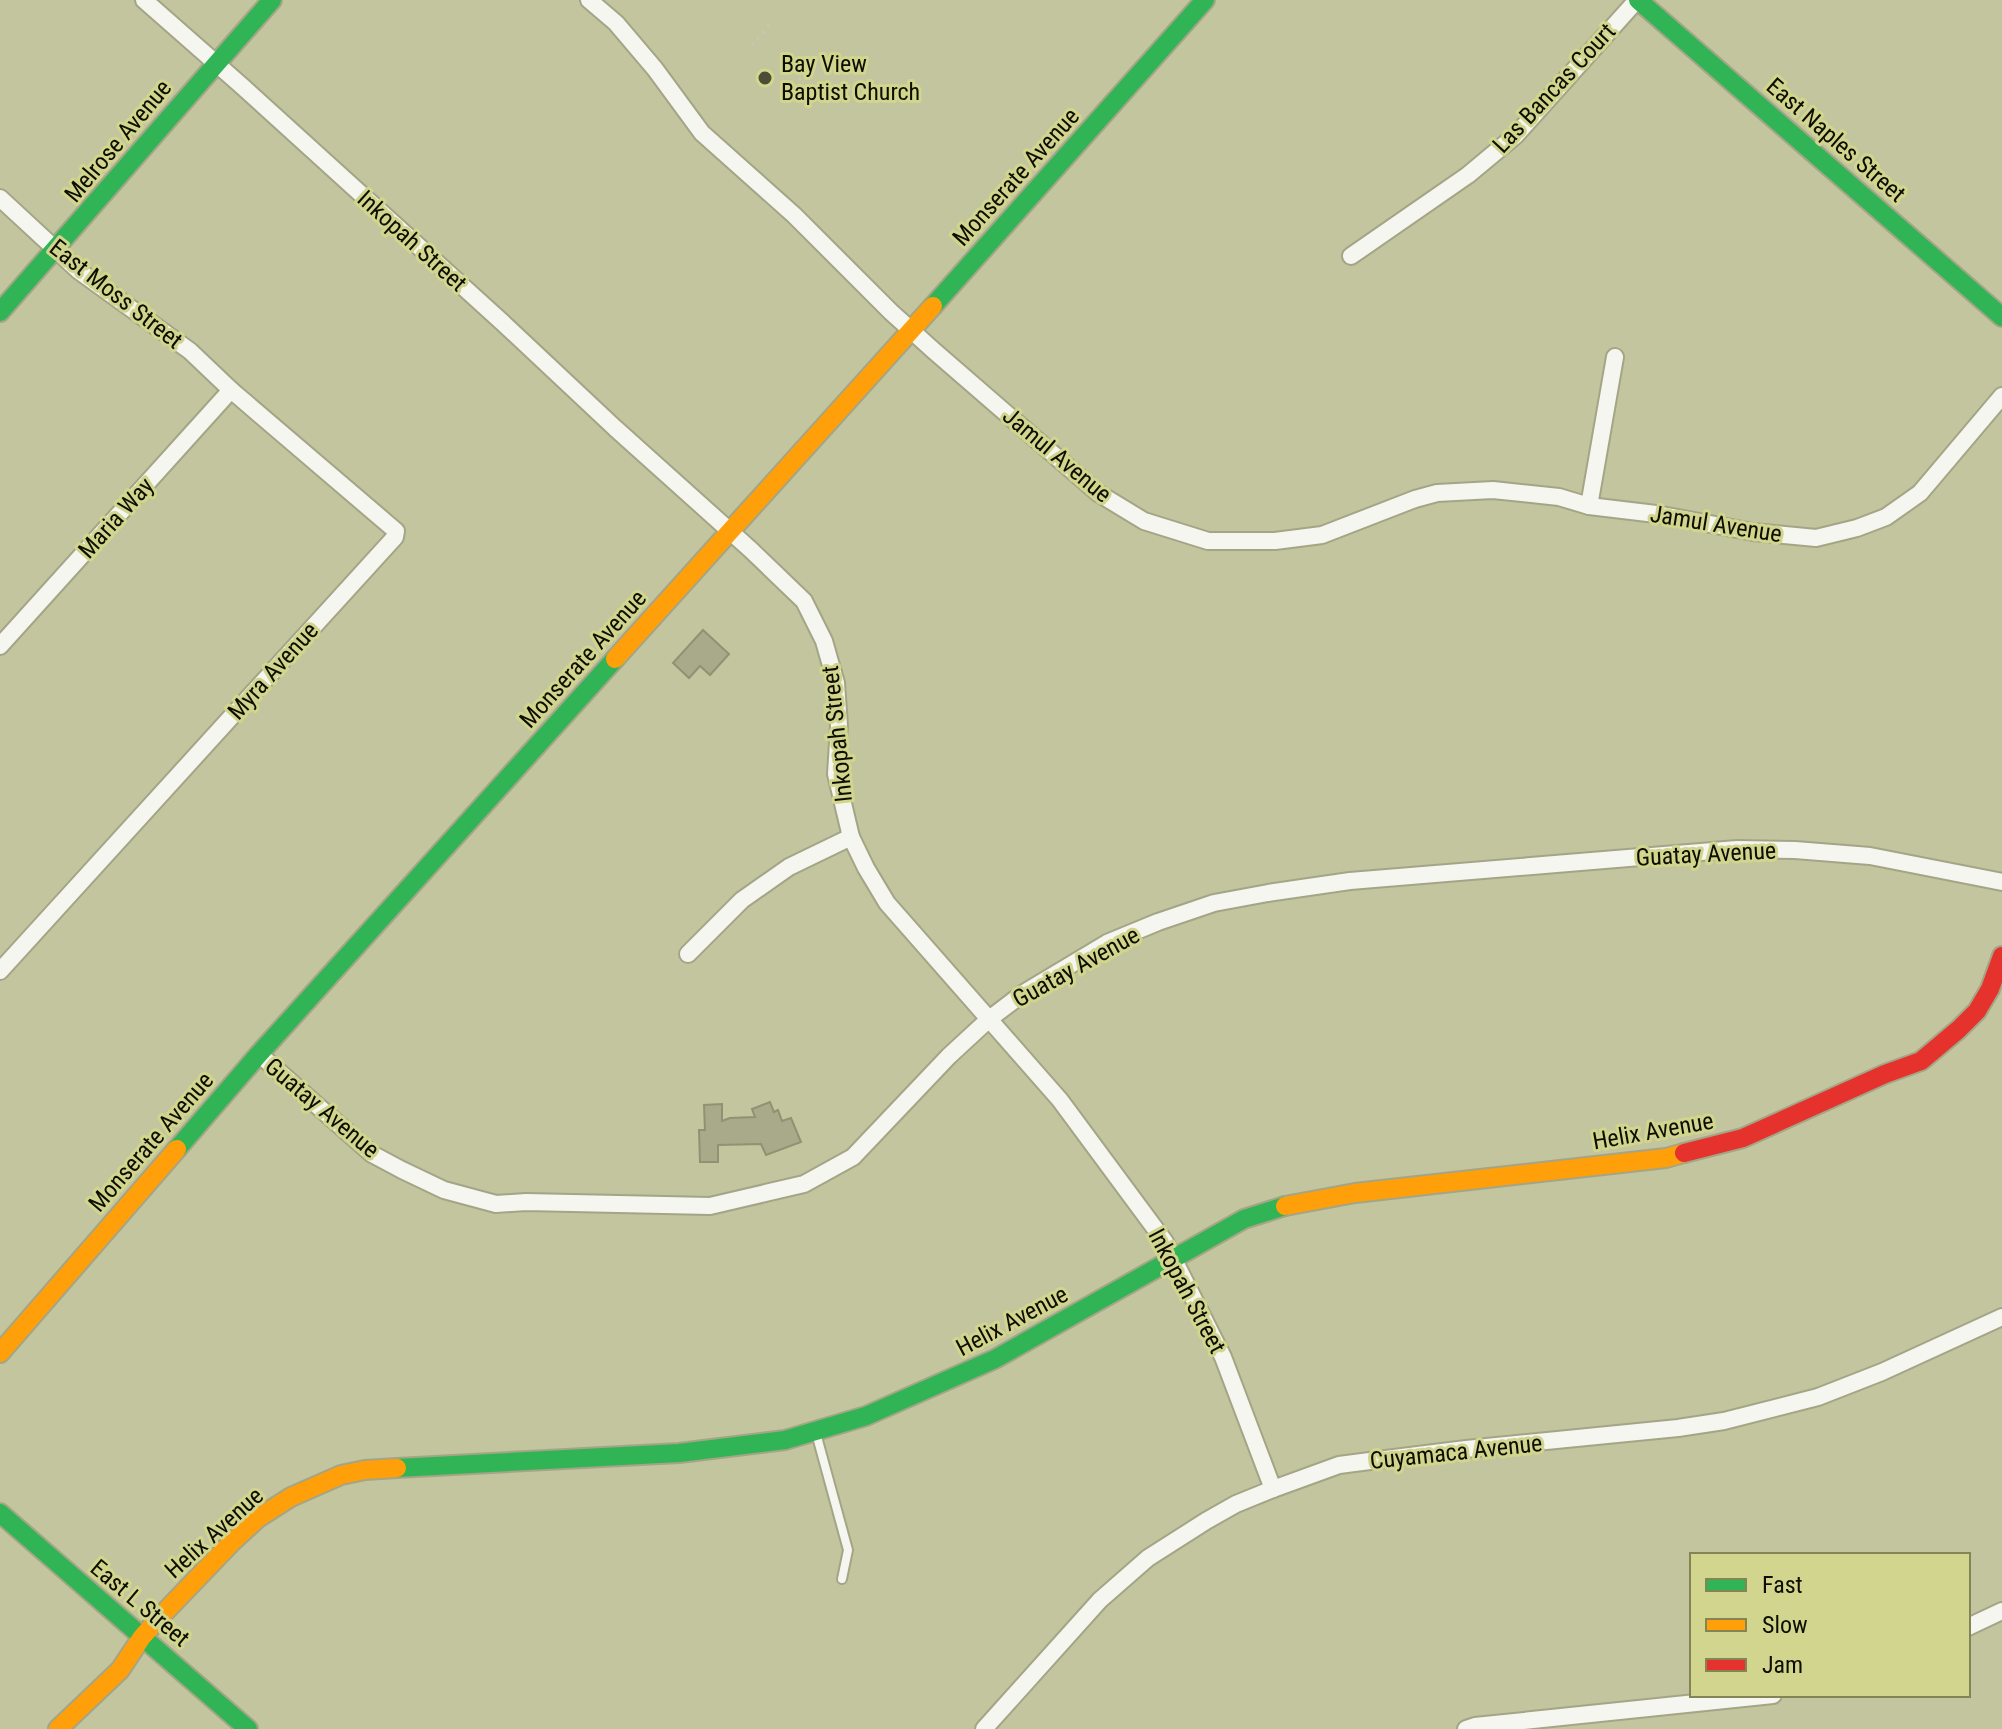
<svg xmlns="http://www.w3.org/2000/svg" width="2002" height="1729" viewBox="0 0 2002 1729" font-family="'Roboto Condensed',sans-serif">
<style>
.building{fill:#a8aa8a;stroke:#909273;stroke-width:2}
.lines{fill:none;stroke-linecap:round;stroke-linejoin:round}
.lane-casing{stroke:#a4a586;stroke-width:12}
.street-casing{stroke:#a4a586;stroke-width:20}
.fast-casing{stroke:#a4a586;stroke-width:22}
.slow-casing{stroke:#a4a586;stroke-width:22}
.jam-casing{stroke:#a4a586;stroke-width:22}
.path{stroke:#c6c8bc;stroke-width:3;stroke-dasharray:2 6;stroke-linecap:butt}
.lane{stroke:#f6f6f0;stroke-width:8}
.street{stroke:#f6f6f0;stroke-width:16}
.fast{stroke:#30b455;stroke-width:18}
.slow{stroke:#ff9f0a;stroke-width:18}
.jam{stroke:#e5322d;stroke-width:18}
.poi-dot{fill:#4c4d37;stroke:#d1d58d;stroke-width:3}
.labels{text-anchor:middle;stroke-width:6;stroke-linejoin:round;paint-order:stroke}
.poi-label{font-size:24px;fill:#0d0d00;stroke:#d1d58d;text-anchor:start}
.street-label{font-size:24px;fill:#0d0d00;stroke:#d1d58d}
</style>
<rect width="100%" height="100%" fill="#c2c59d"/>
<!-- building -->
<g class="building">
<path d="M 703,630 L 729,654 L 710,675 L 700,666 L 689,678 L 673,663 Z"/>
<path d="M 770,1102 L 774,1112 L 778,1110 L 782,1121 L 791,1118 L 801,1142 L 766,1155 L 761,1144 L 718,1145 L 718,1162 L 700,1162 L 699,1130 L 705,1130 L 704,1105 L 722,1104 L 722,1121 L 730,1118 L 755,1117 L 752,1109 Z"/>
</g>
<g class="lines">
<!-- lane casing -->
<g class="lane-casing">
<path id="lane" d="M 816,1433 L 848,1550 L 842,1579"/>
</g>
<!-- street casing -->
<g class="street-casing">
<g id="street">
<path d="M 144,0 L 243,87 L 502,322 L 615,428 L 751,550 L 804,601 L 824,641 L 836,683 L 839,726 L 836,774 L 851,837 L 866,868 L 887,903 L 1060,1100 L 1165,1242 L 1223,1357 L 1273,1489"/>
<path d="M 589,0 L 616,23 L 655,69 L 702,133 L 794,215 L 891,312 L 933,350 L 1098,493 L 1144,521 L 1208,541 L 1275,541 L 1322,535 L 1415,499 L 1437,493 L 1493,490 L 1559,497 L 1589,506 L 1656,514 L 1753,532 L 1816,538 L 1857,528 L 1886,517 L 1920,493 L 2002,396"/>
<path d="M 0,198 L 79,271 L 190,351 L 231,390 L 396,531 L 395,537 L 0,971"/>
<path d="M 1351,256 L 1468,175 L 1516,135 L 1637,0"/>
<path d="M 1589,506 L 1615,357"/>
<path d="M 0,646 L 231,390"/>
<path d="M 688,954 L 742,900 L 789,867 L 851,837"/>
<path d="M 259,1054 L 372,1154 L 402,1170 L 444,1190 L 496,1204 L 526,1202 L 710,1206 L 804,1184 L 853,1157 L 949,1056 L 988,1020 L 1022,994 L 1107,943 L 1158,922 L 1214,903 L 1268,893 L 1350,881 L 1737,849 L 1795,850 L 1870,856 L 2002,882"/>
<path d="M 1968,1627 L 2002,1611"/>
<path d="M 984,1729 L 1100,1600 L 1148,1558 L 1206,1521 L 1236,1504 L 1273,1489 L 1339,1465 L 1362,1462 L 1466,1449 L 1678,1428 L 1724,1421 L 1818,1397 L 1882,1372 L 2002,1317"/>
<path d="M 1466,1729 L 1475,1726 L 1773,1695"/>
</g>
</g>
<!-- fast casing -->
<g class="fast-casing">
<g id="fast">
<path d="M 1638,0 L 2002,317"/>
<path d="M 933,306 L 1205,0"/>
<path d="M 0,312 L 272,0"/>
<path d="M 177,1149 L 259,1054 L 615,659"/>
<path d="M 397,1468 L 679,1453 L 785,1440 L 866,1416 L 995,1359 L 1244,1219 L 1285,1206"/>
<path d="M 0,1513 L 248,1729"/>
</g>
</g>
<!-- slow casing -->
<g class="slow-casing">
<g id="slow">
<path d="M 615,659 L 933,306"/>
<path d="M 1285,1206 L 1355,1193 L 1666,1158 L 1684,1153"/>
<path d="M 0,1353 L 177,1149"/>
<path d="M 58,1729 L 120,1670 L 142,1637 L 161,1616 L 232,1542 L 258,1518 L 291,1497 L 341,1475 L 365,1470 L 397,1468"/>
</g>
</g>
<!-- jam casing -->
<g class="jam-casing">
<path id="jam" d="M 1684,1153 L 1743,1138 L 1885,1074 L 1921,1061 L 1959,1029 L 1977,1011 L 1990,989 L 2002,956"/>
</g>
<!-- path -->
<g class="path">
<path d="M 752,45 L 770,24"/>
<path d="M 794,86 L 814,62"/>
</g>
<!-- lane -->
<use href="#lane" class="lane"/>
<!-- street -->
<use href="#street" class="street"/>
<!-- fast -->
<use href="#fast" class="fast"/>
<!-- slow -->
<use href="#slow" class="slow"/>
<!-- jam -->
<use href="#jam" class="jam"/>
</g>
<!-- markers -->
<circle class="poi-dot" cx="765" cy="78" r="8"/>
<g class="labels">
<!-- poi labels -->
<g class="poi-label">
<text x="781" y="72">Bay View<tspan x="781" dy="28">Baptist Church</tspan></text>
</g>
<!-- street labels -->
<g class="street-label">
<text transform="translate(1554 88) rotate(-47)" y="8">Las Bancas Court</text>
<text transform="translate(1836 140) rotate(41)" y="8">East Naples Street</text>
<text transform="translate(118 141) rotate(-50)" y="8">Melrose Avenue</text>
<text transform="translate(1016 177) rotate(-48)" y="8">Monserate Avenue</text>
<text transform="translate(412 241) rotate(42)" y="8">Inkopah Street</text>
<text transform="translate(116 294) rotate(38)" y="8">East Moss Street</text>
<text transform="translate(1057 455) rotate(40)" y="8">Jamul Avenue</text>
<text transform="translate(116 518) rotate(-48)" y="8">Maria Way</text>
<text transform="translate(1716 524) rotate(9)" y="8">Jamul Avenue</text>
<text transform="translate(583 659) rotate(-48)" y="8">Monserate Avenue</text>
<text transform="translate(273 671) rotate(-48)" y="8">Myra Avenue</text>
<text transform="translate(837 734) rotate(-96)" y="8">Inkopah Street</text>
<text transform="translate(1706 854) rotate(-3)" y="8">Guatay Avenue</text>
<text transform="translate(1076 967) rotate(-29)" y="8">Guatay Avenue</text>
<text transform="translate(322 1108) rotate(40)" y="8">Guatay Avenue</text>
<text transform="translate(1653 1131) rotate(-10)" y="8">Helix Avenue</text>
<text transform="translate(151 1142) rotate(-49)" y="8">Monserate Avenue</text>
<text transform="translate(1187 1291) rotate(62)" y="8">Inkopah Street</text>
<text transform="translate(1012 1321) rotate(-28)" y="8">Helix Avenue</text>
<text transform="translate(1456 1452) rotate(-6)" y="8">Cuyamaca Avenue</text>
<text transform="translate(214 1533) rotate(-42)" y="8">Helix Avenue</text>
<text transform="translate(140 1603) rotate(40)" y="8">East L Street</text>
</g>
</g>
<!-- legend -->
<rect x="1690" y="1553" width="280" height="144" fill="#d1d58d" stroke="#838555" stroke-width="2"/>
<rect x="1706" y="1579" width="40" height="12" fill="#30b455" stroke="#838555" stroke-width="2"/>
<text x="1762" y="1593" font-size="24" fill="#0d0d00">Fast</text>
<rect x="1706" y="1619" width="40" height="12" fill="#ff9f0a" stroke="#838555" stroke-width="2"/>
<text x="1762" y="1633" font-size="24" fill="#0d0d00">Slow</text>
<rect x="1706" y="1659" width="40" height="12" fill="#e5322d" stroke="#838555" stroke-width="2"/>
<text x="1762" y="1673" font-size="24" fill="#0d0d00">Jam</text>
</svg>
